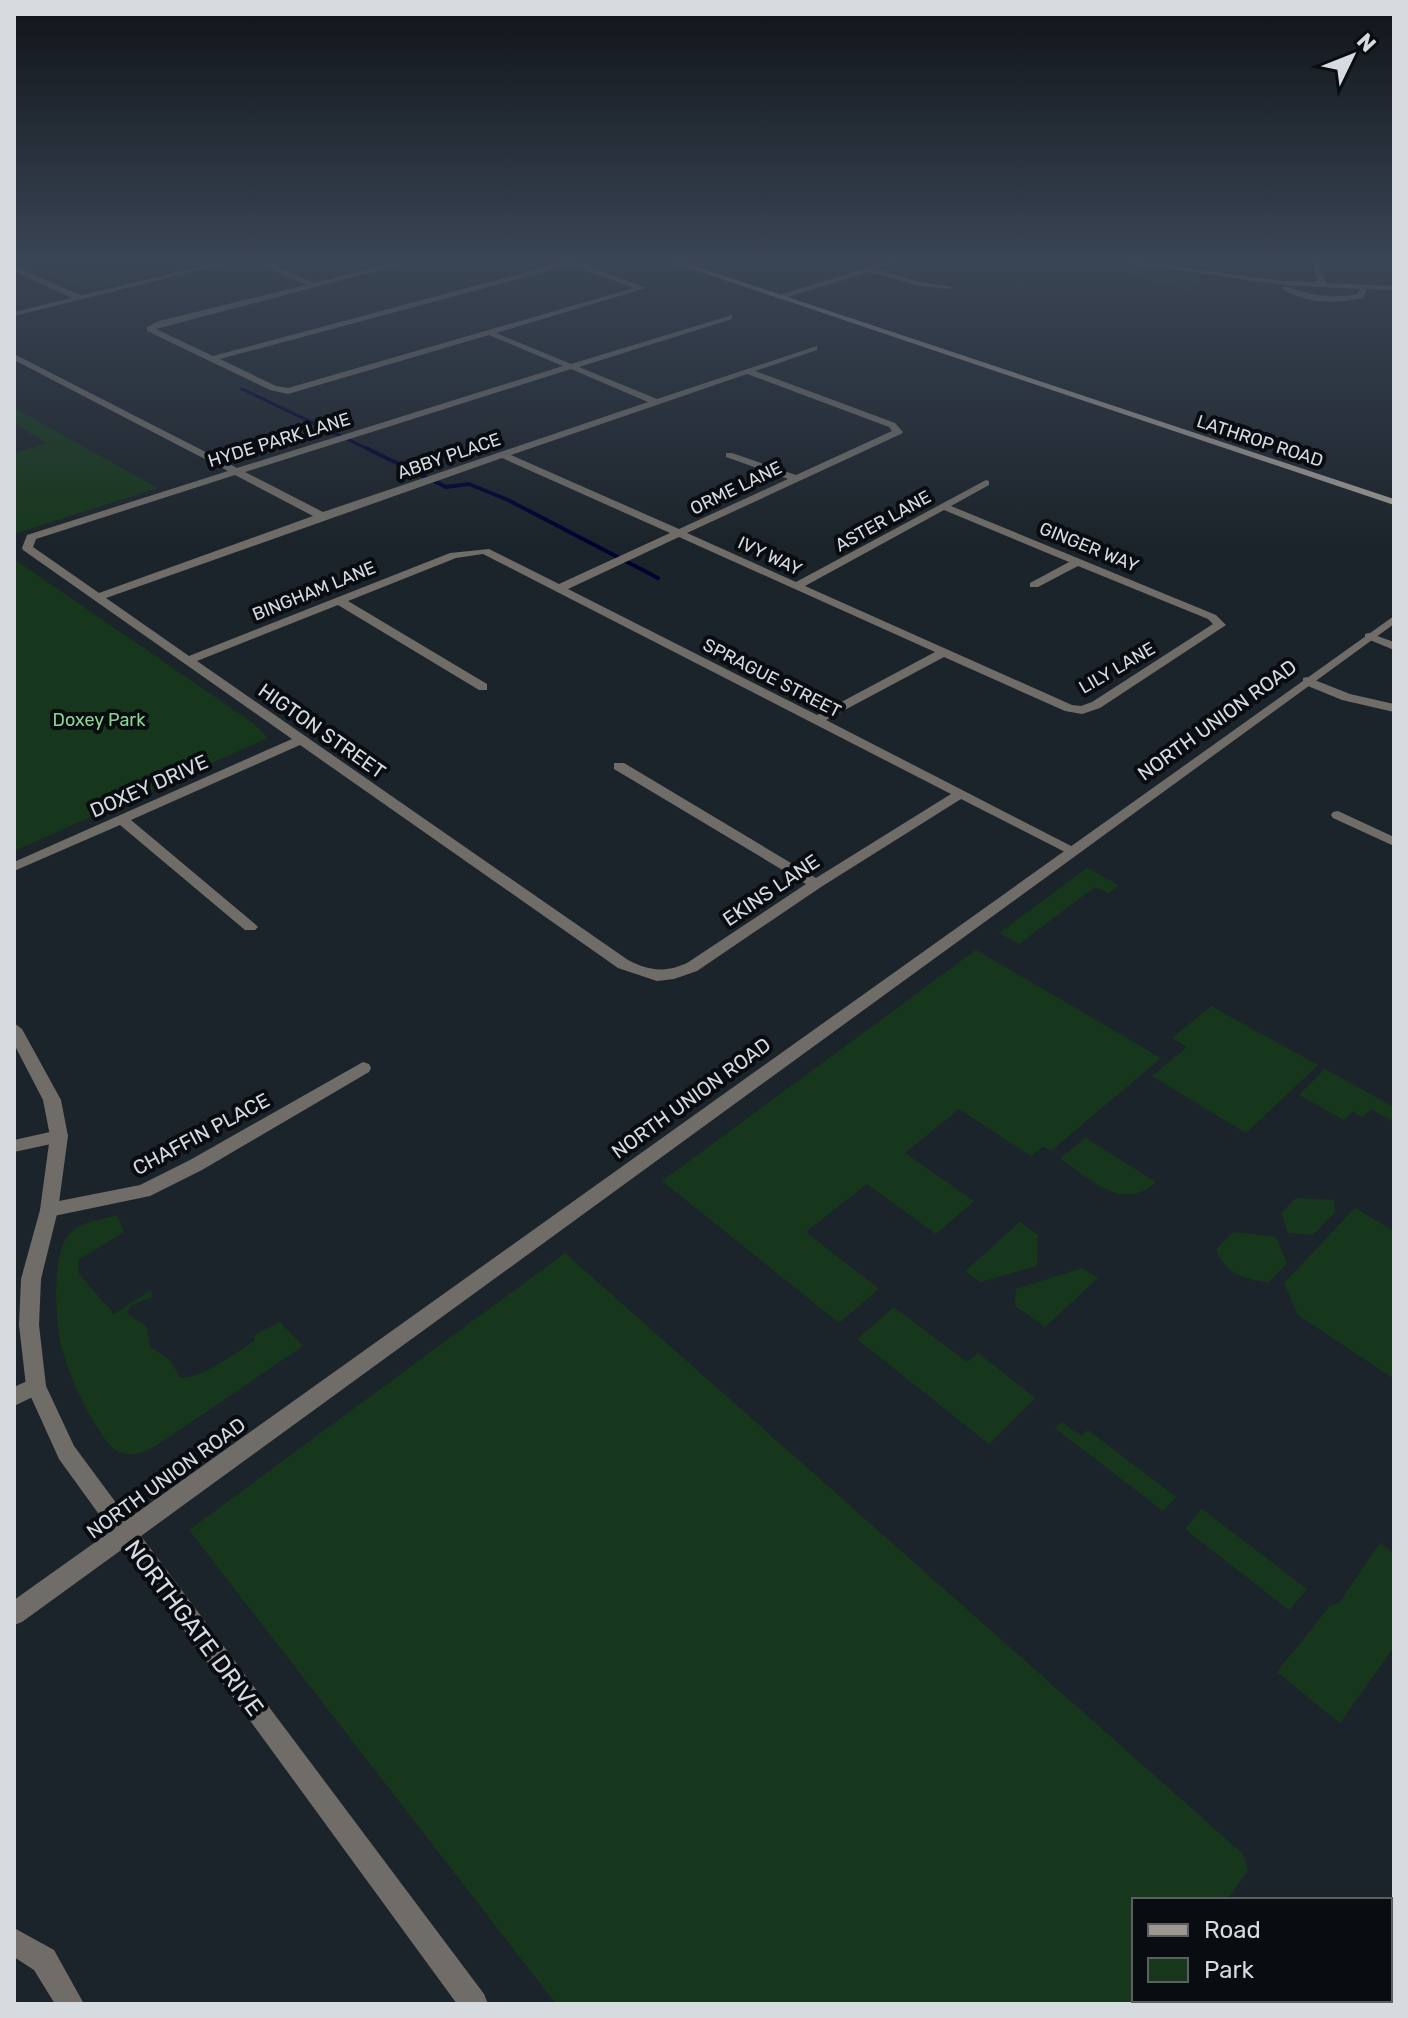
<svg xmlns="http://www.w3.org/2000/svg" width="1408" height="2018" viewBox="0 0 1408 2018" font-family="Rubik,sans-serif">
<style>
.green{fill:#17371c}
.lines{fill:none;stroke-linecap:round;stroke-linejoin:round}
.stream-far1{stroke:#000230;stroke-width:3}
.stream{stroke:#000230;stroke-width:4}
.minor{fill:#706d68;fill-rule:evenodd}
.tertiary{fill:#706d68;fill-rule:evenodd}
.secondary{fill:#9d9790;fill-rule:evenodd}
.labels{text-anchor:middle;stroke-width:8;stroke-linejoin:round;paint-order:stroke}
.far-street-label{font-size:18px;fill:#d6dbe0;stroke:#090c10}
.far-park-label{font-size:18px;fill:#88d691;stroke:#090c10}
.street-label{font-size:20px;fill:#d6dbe0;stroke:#090c10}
.near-street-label{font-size:24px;fill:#d6dbe0;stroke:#090c10}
</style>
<rect width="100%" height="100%" fill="#1c242b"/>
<!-- green -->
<g class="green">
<path d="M 14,258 L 228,258 L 85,291 Z"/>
<path d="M 1140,268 L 1202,277 L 1194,292 L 1125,274 L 1129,269 Z"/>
<path d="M 18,410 L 158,488 L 14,534 L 14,453 L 46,443 L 14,423 L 14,411 Z"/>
<path d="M 14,559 L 253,723 L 268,738 L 14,851 Z"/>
<path d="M 1087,868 L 1119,885 L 1109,893 L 1095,887 L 1019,944 L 999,933 Z"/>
<path d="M 976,950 L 1161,1058 L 1051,1151 L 1043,1146 L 1031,1156 L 959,1109 L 905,1153 L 974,1201 L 936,1234 L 867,1184 L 806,1232 L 879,1289 L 839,1323 L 662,1181 Z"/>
<path d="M 1211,1006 L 1318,1065 L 1246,1133 L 1152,1076 L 1187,1047 L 1172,1038 Z"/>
<path d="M 1325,1069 L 1394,1107 L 1394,1122 L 1371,1109 L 1362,1117 L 1353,1111 L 1344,1120 L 1299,1095 Z"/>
<path d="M 1086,1137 L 1092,1142 L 1156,1182 C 1122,1213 1092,1179 1060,1159 Z"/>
<path d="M 1296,1198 L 1334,1200 L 1335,1212 L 1313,1235 L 1288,1233 L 1281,1213 Z"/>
<path d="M 1355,1208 L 1394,1231 L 1394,1379 L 1298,1315 L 1284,1283 Z"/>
<path d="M 117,1215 L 124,1232 L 78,1260 L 79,1274 L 114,1314 L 151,1290 L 152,1297 L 130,1306 L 127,1313 L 147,1327 L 150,1347 L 169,1359 L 180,1377 C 197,1382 240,1350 254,1341 L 255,1335 L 280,1322 L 303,1346 L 159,1444 C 142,1454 127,1460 110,1446 C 89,1418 73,1386 63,1352 C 55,1327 50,1251 71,1232 C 83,1221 102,1220 117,1215 Z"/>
<path d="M 1020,1222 L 1038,1235 L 1037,1266 L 980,1282 L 965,1271 Z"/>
<path d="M 1234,1232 L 1276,1237 L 1287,1263 L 1269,1282 C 1245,1281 1224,1272 1216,1249 Z"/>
<path d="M 565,1253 L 1243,1854 L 1248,1870 L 1227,1900 L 1134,1900 L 1134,2000 L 1154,2000 L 1151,2004 L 556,2004 L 189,1530 Z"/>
<path d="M 1082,1268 L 1098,1278 L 1045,1327 L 1015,1306 L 1016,1289 Z"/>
<path d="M 894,1307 L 967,1362 L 978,1353 L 1035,1398 L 989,1444 L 857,1339 Z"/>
<path d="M 1061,1422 L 1081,1436 L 1088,1430 L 1176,1497 L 1163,1511 L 1055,1428 Z"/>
<path d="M 1202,1509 L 1307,1589 L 1289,1610 L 1185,1529 Z"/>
<path d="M 1380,1543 L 1394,1553 L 1394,1647 L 1340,1723 L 1277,1672 L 1330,1606 L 1339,1603 Z"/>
</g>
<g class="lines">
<!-- stream-far1 -->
<path class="stream-far1" d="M 242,389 L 370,450"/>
<!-- stream -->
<path class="stream" d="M 366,448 L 446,487 L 469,484 L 508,500 L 658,578"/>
<!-- minor -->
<g class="minor">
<path d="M 249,258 L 259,258 L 314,283 L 412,258 L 425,258 L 156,329 L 213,356 L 564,262 L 562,258 L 567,258 L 646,288 L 496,333 L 571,364 L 732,315 L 732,319 L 579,367 L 657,399 L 817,346 L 817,350 L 755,371 L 895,423 L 903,432 L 901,434 L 687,533 L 796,582 L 986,480 L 989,481 L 989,485 L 951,506 L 1216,615 L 1226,625 L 1100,708 L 1082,714 L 1065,711 L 944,657 L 826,720 L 1079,850 L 1072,854 L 1067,853 L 961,799 L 821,887 L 697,971 L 674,979 L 657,981 L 618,968 L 300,745 L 131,820 L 255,924 L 258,927 L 255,930 L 245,930 L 120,825 L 14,871 L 14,862 L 292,739 L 23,550 L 22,548 L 27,535 L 228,471 L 14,360 L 14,354 L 237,468 L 563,366 L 489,335 L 288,394 L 270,390 L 147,331 L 147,327 L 159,321 L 306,285 ZM 571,265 L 634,288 L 288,388 L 276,386 L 220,359 ZM 571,369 L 648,402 L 323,512 L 245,472 ZM 747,374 L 889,427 L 892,431 L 796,475 L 732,453 L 726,453 L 726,457 L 788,479 L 679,529 L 511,455 ZM 502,458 L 670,533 L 559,584 L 489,549 L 450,553 L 189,656 L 106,598 ZM 235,475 L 313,516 L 99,593 L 33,547 L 36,539 ZM 944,510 L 1069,562 L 1030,583 L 1030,587 L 1038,587 L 1078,566 L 1208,619 L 1213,624 L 1092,702 L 1081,706 L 1072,705 L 805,586 ZM 679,537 L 935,652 L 817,715 L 568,589 ZM 483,554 L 951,794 L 816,878 L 624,763 L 614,763 L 614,769 L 806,884 L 687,963 C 665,973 649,971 628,960 L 197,661 L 338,605 L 479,690 L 487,690 L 487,684 L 348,601 L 456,558 Z"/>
<path d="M 897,258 L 909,258 L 877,269 L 921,282 L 952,287 L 948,289 L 920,286 L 869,272 L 781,299 L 774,297 Z"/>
<path d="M 1090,258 L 1112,258 L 1284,281 L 1318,282 L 1310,258 L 1317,258 L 1326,283 L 1394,286 L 1394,290 L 1367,289 L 1363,298 C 1336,304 1304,304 1281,288 L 1285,286 C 1309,295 1331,299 1357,294 L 1360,289 L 1284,285 Z"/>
<path d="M 14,266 L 80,295 L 81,297 L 74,299 L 14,271 Z"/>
<path d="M 1369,633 L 1394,642 L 1394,650 L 1365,638 L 1365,634 Z"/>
<path d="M 1307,677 L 1350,694 L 1394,704 L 1394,712 L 1342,700 L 1303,684 L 1303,678 Z"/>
<path d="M 1338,811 L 1394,837 L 1394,846 L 1333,818 L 1331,815 L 1333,812 Z"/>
<path d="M 363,1062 L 369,1064 L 371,1068 L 369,1072 L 202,1170 L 150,1196 L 49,1217 L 43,1215 L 40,1210 L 43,1205 L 49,1203 L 140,1185 L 190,1160 Z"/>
<path d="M 59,1130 L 65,1131 L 68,1136 L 65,1141 L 14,1152 L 14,1140 Z"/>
<path d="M 36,1377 L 43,1380 L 46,1386 L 43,1392 L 14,1406 L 14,1387 Z"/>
<path d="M 14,1928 L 54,1950 L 84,2004 L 55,2004 L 34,1970 L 14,1957 Z"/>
</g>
<!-- tertiary -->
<g class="tertiary">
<path d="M 235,258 L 248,258 L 14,316 L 14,312 Z"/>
<path d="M 1394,616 L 1394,624 L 141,1536 L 484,1994 L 488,2004 L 457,2004 L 124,1548 L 22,1622 L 14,1625 L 14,1600 L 111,1531 L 59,1459 L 26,1386 L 19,1325 L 21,1279 L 40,1210 L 50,1136 L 43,1100 L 14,1044 L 14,1023 L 22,1029 L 61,1100 L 68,1136 L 58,1210 L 41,1279 L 39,1325 L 46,1386 L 74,1446 L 128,1519 Z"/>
</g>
<!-- secondary -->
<path class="secondary" d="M 659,258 L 670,258 L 1394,499 L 1394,505 Z"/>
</g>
<!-- sky -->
<linearGradient id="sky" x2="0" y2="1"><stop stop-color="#0f1418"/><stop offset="0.48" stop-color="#3a4555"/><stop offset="1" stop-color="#3a4555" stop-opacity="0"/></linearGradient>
<rect width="1408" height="541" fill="url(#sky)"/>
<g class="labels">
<!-- far-street labels -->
<g class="far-street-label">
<text transform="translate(279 440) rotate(-17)" y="6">HYDE PARK LANE</text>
<text transform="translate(1260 441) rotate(18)" y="6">LATHROP ROAD</text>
<text transform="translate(449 456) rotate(-19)" y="6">ABBY PLACE</text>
<text transform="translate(736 488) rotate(-26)" y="6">ORME LANE</text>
<text transform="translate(883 521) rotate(-29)" y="6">ASTER LANE</text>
<text transform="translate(1089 547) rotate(22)" y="6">GINGER WAY</text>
<text transform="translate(770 556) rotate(25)" y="6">IVY WAY</text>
<text transform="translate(314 591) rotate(-22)" y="6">BINGHAM LANE</text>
<text transform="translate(1117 668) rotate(-30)" y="6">LILY LANE</text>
<text transform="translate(772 678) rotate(27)" y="6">SPRAGUE STREET</text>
</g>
<!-- far-park labels -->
<g class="far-park-label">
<text x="99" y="726">Doxey Park</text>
</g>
<!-- street labels -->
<g class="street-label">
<text transform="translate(1217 720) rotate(-36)" y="7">NORTH UNION ROAD</text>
<text transform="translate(322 731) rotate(35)" y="7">HIGTON STREET</text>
<text transform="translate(149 786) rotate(-24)" y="7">DOXEY DRIVE</text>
<text transform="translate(771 890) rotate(-34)" y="7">EKINS LANE</text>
<text transform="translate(691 1098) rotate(-36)" y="7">NORTH UNION ROAD</text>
<text transform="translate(201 1134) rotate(-28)" y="7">CHAFFIN PLACE</text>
<text transform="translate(166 1478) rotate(-36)" y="7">NORTH UNION ROAD</text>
</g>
<!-- near-street labels -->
<g class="near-street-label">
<text transform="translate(194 1628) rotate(53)" y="8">NORTHGATE DRIVE</text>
</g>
</g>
<!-- border -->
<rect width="1408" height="2018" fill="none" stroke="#d6dbe0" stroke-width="32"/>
<!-- legend -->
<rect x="1132" y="1898" width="260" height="104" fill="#090c10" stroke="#5b5f63" stroke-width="2"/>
<rect x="1148" y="1924" width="40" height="12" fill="#9d9790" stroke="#5b5f63" stroke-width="2"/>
<text x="1204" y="1938" font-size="24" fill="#d6dbe0">Road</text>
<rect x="1148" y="1958" width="40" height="24" fill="#17371c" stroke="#5b5f63" stroke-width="2"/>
<text x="1204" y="1978" font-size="24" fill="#d6dbe0">Park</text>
<!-- north arrow -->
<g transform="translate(1352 56) rotate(47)" stroke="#090c10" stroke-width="6" paint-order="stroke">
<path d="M0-6L14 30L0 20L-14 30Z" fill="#d6dbe0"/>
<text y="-12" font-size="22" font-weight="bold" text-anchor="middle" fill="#d6dbe0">N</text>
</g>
</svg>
